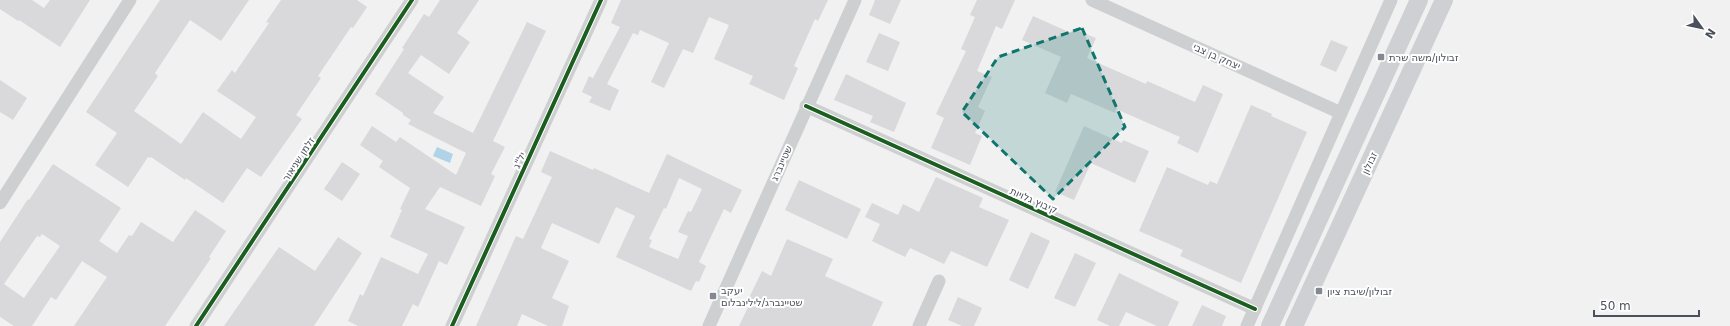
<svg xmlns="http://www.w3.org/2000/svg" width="1730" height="326" viewBox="0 0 1730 326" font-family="'DejaVu Sans','Noto Sans Hebrew',sans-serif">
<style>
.water{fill:#b1d3e7}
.building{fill:#d9d9db;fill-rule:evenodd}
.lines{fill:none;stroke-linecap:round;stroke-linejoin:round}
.street{stroke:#cdcfd1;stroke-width:13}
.secondary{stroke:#ced0d3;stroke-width:18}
.cycleway-casing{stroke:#fff;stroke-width:6}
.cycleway{stroke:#1b5e20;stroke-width:4}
.marked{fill:#0f766e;fill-opacity:0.2;stroke:#0f766e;stroke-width:3;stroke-dasharray:8 5;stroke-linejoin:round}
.poi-dot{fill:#848890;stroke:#fff;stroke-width:1.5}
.labels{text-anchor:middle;stroke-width:4;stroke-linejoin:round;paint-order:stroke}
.street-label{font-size:10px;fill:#4a505c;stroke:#fff}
.poi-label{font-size:10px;fill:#4a505c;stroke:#fff;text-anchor:start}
</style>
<rect width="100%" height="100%" fill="#f1f1f1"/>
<!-- water -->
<path class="water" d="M 437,147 L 453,154 L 450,163 L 433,156 Z"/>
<!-- building -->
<g class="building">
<path d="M 0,0 L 32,0 L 44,8 L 50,0 L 90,0 L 60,47 L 19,20 L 18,21 L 0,9 Z"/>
<path d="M 160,0 L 249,0 L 221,41 L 190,20 L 155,73 L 158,76 L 134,111 L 181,144 L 203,112 L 241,139 L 256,117 L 217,91 L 232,70 L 235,73 L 269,23 L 266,22 L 281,0 L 357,0 L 367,7 L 353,28 L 351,27 L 318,76 L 321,78 L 296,115 L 302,119 L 261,177 L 247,168 L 223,203 L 186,178 L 185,180 L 151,157 L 150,158 L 148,157 L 128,187 L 95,165 L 117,133 L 86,112 Z"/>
<path d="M 440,0 L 479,0 L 457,33 L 470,42 L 449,74 L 421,55 L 408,73 L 444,97 L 433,113 L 473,133 L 527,22 L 546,31 L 493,141 L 505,147 L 491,174 L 495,176 L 481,206 L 440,187 L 425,209 L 465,227 L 447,265 L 439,261 L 418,307 L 413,304 L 402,326 L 358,326 L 348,321 L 360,294 L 363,296 L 381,257 L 418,274 L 428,254 L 390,237 L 402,210 L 400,209 L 410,188 L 379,167 L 383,161 L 360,145 L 372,126 L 396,142 L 400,137 L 456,175 L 466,153 L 408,124 L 411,120 L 403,115 L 403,113 L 375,94 L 404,49 L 402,48 L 424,14 L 429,17 Z"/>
<path d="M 621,0 L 828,0 L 818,21 L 815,19 L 794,66 L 798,68 L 784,100 L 749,84 L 753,76 L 714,59 L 729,25 L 709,17 L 693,53 L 683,49 L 664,88 L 651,82 L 669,43 L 640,30 L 638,35 L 633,33 L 607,84 L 619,90 L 610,111 L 589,102 L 592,97 L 582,92 L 589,76 L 593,78 L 620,27 L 611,23 Z"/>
<path d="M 875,0 L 901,0 L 890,24 L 869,15 Z"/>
<path d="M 977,0 L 1015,0 L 1002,29 L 996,26 L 977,71 L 992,77 L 978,107 L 985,111 L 975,133 L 982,136 L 970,165 L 931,148 L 944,118 L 936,114 L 966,51 L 961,49 L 975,17 L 970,15 Z"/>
<path d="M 1033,16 L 1071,33 L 1073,29 L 1096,38 L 1087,58 L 1146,84 L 1147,81 L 1195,102 L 1203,85 L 1223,94 L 1198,153 L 1177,143 L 1180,137 L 1116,109 L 1115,113 L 1071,94 L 1067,103 L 1045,93 L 1061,57 L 1022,40 Z"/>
<path d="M 879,33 L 900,42 L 888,71 L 866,62 Z"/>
<path d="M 1331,40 L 1348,47 L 1336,72 L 1320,65 Z"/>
<path d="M 846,74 L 906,103 L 894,132 L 870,122 L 873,116 L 834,100 Z"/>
<path d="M 0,80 L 27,98 L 13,120 L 0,112 Z"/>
<path d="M 1251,105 L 1272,114 L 1271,116 L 1307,132 L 1241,283 L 1180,256 L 1183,250 L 1139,231 L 1167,167 L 1208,185 L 1210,181 L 1217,184 Z"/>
<path d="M 1084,126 L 1122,143 L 1123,140 L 1149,151 L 1135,183 L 1091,163 L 1074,200 L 1055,192 Z"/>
<path d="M 550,151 L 593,170 L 594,168 L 649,193 L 667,154 L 742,190 L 731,213 L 724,209 L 699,262 L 706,266 L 699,282 L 696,281 L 691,291 L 616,257 L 635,216 L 616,207 L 599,244 L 552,223 L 541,248 L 569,261 L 552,298 L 569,306 L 562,326 L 548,326 L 522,314 L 517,326 L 476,326 L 516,236 L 523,239 L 552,177 L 541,172 ZM 679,178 L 702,189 L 691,212 L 688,211 L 678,232 L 688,236 L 678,259 L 649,247 L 652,240 L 649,239 L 664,208 L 666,209 Z"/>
<path d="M 342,162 L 360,174 L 342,201 L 324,189 Z"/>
<path d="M 53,164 L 121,208 L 99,241 L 117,253 L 129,235 L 132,236 L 141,222 L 173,242 L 195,210 L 226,231 L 209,257 L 211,258 L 165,326 L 74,326 L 107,277 L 82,261 L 56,300 L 51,297 L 32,326 L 14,326 L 0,317 L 0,242 L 28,199 L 29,200 ZM 42,234 L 60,246 L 24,298 L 4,284 L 37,236 L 40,237 Z"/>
<path d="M 936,177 L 983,198 L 979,207 L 1009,220 L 987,267 L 951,251 L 944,264 L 910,248 L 905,257 L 872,241 L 880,224 L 865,217 L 872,203 L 898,215 L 903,204 L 919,212 Z"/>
<path d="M 799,180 L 861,209 L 847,239 L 785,210 Z"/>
<path d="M 1031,232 L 1050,241 L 1028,289 L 1009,280 Z"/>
<path d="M 338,237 L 362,253 L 314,326 L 224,326 L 279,247 L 315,271 Z"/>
<path d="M 787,239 L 833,259 L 825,276 L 883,302 L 872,326 L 739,326 L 749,305 L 746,304 L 762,271 L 771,276 Z"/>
<path d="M 1075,253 L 1096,263 L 1075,307 L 1054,298 Z"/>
<path d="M 1119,273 L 1179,302 L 1168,326 L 1157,326 L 1126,312 L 1119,326 L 1110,326 L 1097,320 Z"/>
<path d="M 958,297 L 982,308 L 974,326 L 962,326 L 948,320 Z"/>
<path d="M 1202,305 L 1226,316 L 1222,326 L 1192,326 Z"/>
</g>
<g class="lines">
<!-- street -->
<g class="street">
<path d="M 1092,0 L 1341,113"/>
<path d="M 806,106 L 1255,309"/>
<path d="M 0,203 L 130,0"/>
<path d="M 196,326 L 412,0"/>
<path d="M 452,326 L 601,0"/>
<path d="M 709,326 L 855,0"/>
<path d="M 919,326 L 939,281"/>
<path d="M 1247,326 L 1391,0"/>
</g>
<!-- secondary -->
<g class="secondary">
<path d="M 1270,326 L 1419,0"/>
<path d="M 1294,326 L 1444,0"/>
</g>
<!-- cycleway casing -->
<g class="cycleway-casing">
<g id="cycleway">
<path d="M 806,106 L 1255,309"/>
<path d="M 196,326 L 412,0"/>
<path d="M 452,326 L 601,0"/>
</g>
</g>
<!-- cycleway -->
<use href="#cycleway" class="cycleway"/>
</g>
<!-- marked area -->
<path class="marked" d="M 1082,28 L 1125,127 L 1053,199 L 962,112 L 998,57 Z"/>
<!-- markers -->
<g class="poi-dot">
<rect x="1377" y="53" width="8" height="8" rx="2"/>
<rect x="1315" y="287" width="8" height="8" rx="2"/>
<rect x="709" y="292" width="8" height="8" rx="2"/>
</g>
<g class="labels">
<!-- street labels -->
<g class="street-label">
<text transform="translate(1217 56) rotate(24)" y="4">יצחק בן צבי</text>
<text transform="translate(298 159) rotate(-57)" y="4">זלמן שניאור</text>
<text transform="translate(519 160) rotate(-65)" y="4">יל"ג</text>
<text transform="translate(781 163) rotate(-66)" y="4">שטיינברג</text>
<text transform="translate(1369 163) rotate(-65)" y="4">זבולון</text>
<text transform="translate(1034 200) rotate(24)" y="4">קיבוץ גלויות</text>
</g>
<!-- poi labels -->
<g class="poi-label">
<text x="1389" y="61">זבולון/משה שרת</text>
<text x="721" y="294">יעקב<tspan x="721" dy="12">שטיינברג/לילינבלום</tspan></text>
<text x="1327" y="295">זבולון/שיבת ציון</text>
</g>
</g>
<!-- north arrow -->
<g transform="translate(1702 28) rotate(123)" stroke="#ffffff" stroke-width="3" paint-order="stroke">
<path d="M0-3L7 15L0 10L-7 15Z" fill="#4a505c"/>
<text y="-6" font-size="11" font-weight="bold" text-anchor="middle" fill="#4a505c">N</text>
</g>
<!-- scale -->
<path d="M1594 310v6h105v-6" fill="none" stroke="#4a505c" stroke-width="2"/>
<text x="1600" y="310" font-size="12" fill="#4a505c" stroke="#ffffff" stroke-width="3" paint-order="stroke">50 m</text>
</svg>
